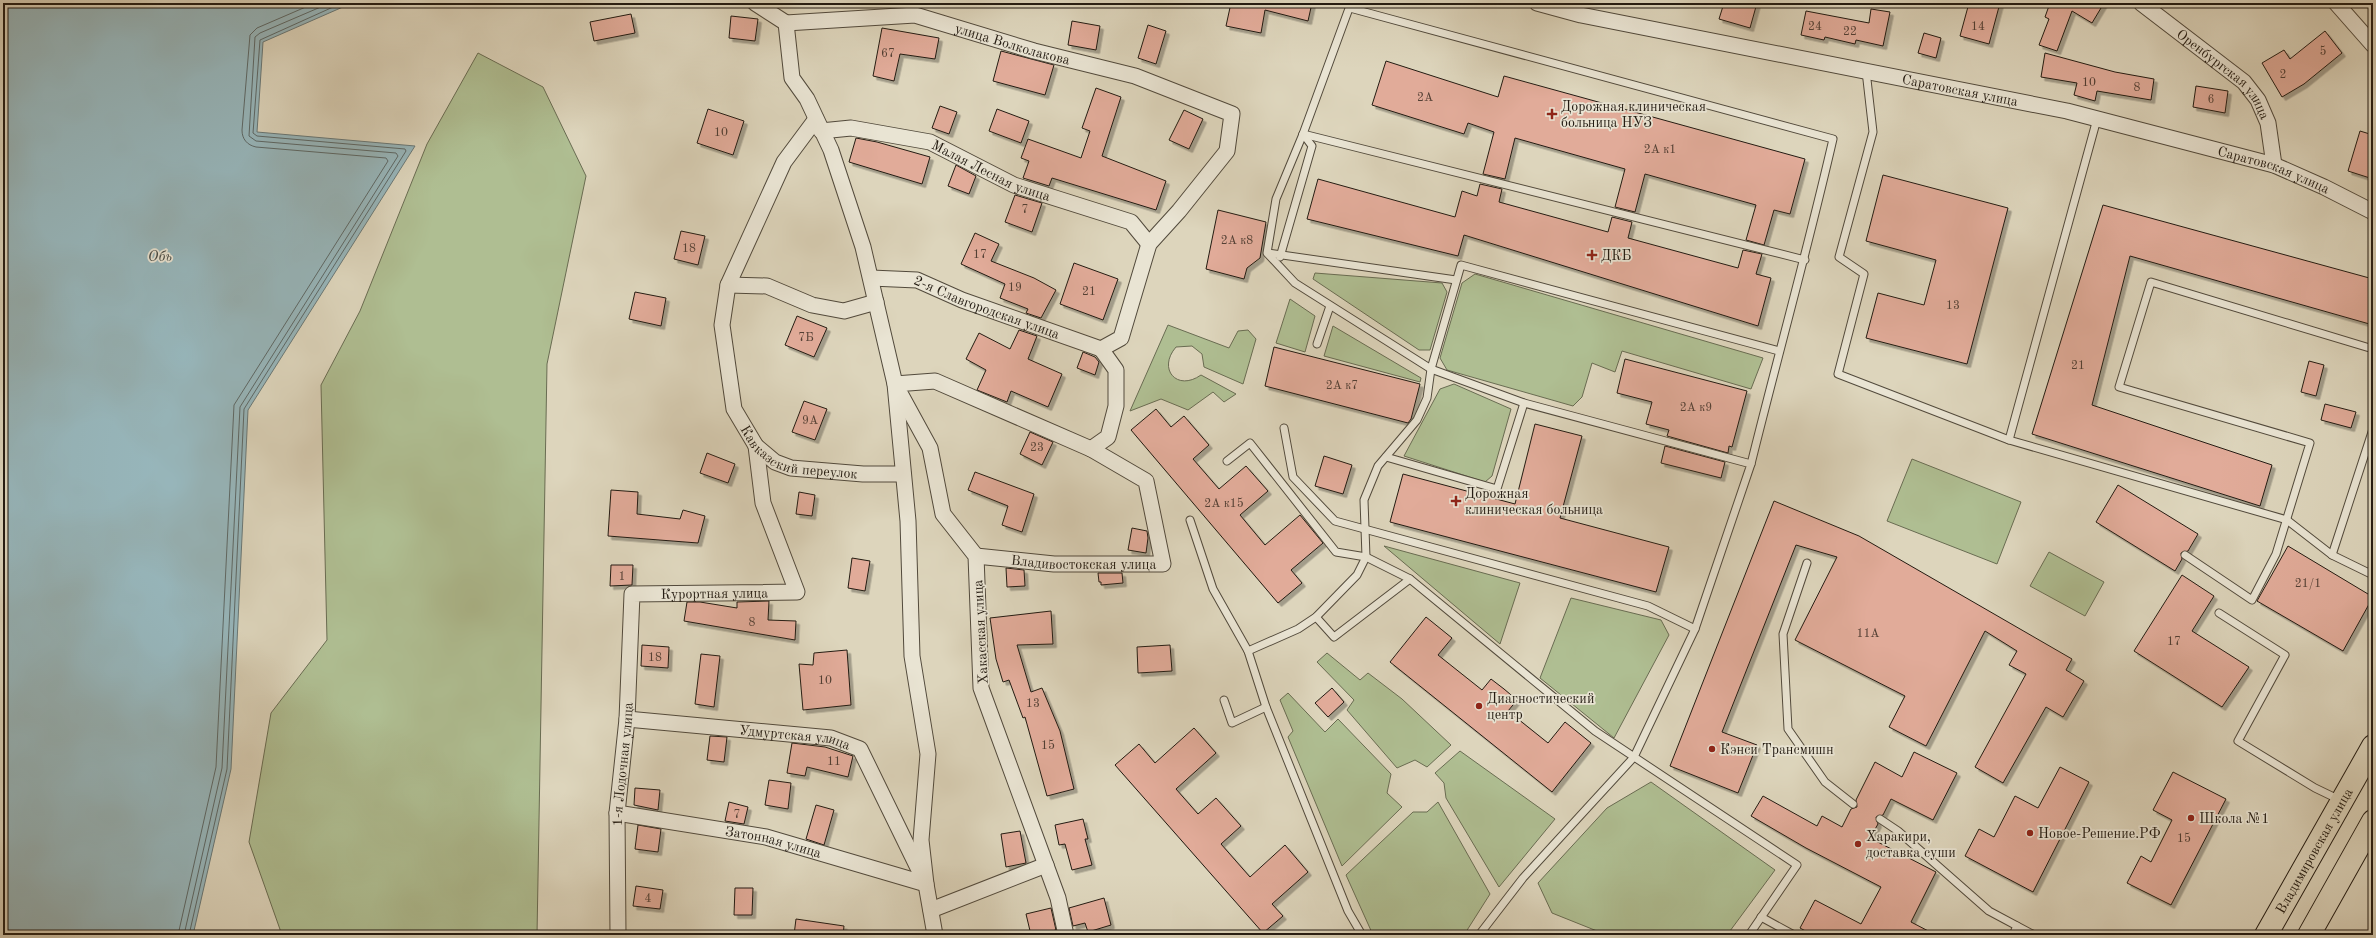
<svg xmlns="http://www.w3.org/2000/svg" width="2376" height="938" viewBox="0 0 2376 938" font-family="'Old Standard TT',serif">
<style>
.green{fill:#afbe92;stroke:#696c52}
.water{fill:#97b6bb;stroke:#697877}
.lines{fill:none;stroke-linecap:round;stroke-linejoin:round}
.shore{stroke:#5d6866;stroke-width:1}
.building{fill:#e1ab99;stroke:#231b12;filter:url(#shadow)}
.lane-casing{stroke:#524a3c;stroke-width:9}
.street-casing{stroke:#524a3c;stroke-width:17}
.primary-casing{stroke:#231b12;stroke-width:24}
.lane{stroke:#e9e4d3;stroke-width:7}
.street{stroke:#e9e4d3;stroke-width:15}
.primary{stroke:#ddd5bc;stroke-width:22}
.poi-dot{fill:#8f2418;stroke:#e9e4d3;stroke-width:1.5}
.labels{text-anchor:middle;stroke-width:3.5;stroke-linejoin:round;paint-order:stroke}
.number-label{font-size:12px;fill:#523f34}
.street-label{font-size:14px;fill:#231b12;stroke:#e9e4d3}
.poi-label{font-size:14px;fill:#231b12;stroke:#e9e4d3;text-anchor:start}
.water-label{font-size:15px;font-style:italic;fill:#464a45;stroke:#e9e4d3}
</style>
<defs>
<filter id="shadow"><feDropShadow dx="3.5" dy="3.5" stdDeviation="0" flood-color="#0004"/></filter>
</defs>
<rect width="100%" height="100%" fill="#ddd5bc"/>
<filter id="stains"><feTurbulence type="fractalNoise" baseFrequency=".005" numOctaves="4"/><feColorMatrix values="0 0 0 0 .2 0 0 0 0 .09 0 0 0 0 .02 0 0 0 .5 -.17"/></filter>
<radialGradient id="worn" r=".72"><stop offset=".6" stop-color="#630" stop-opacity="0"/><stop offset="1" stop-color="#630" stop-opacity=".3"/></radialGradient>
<!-- green -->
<g class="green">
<path d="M 478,53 L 543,87 L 586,176 L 547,364 L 537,935 L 282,935 L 249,842 L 271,713 L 327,640 L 321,385 L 360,311 L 427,144 Z"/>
<path d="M 1315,273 L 1442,283 L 1447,292 L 1430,350 L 1419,350 L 1313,279 Z"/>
<path d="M 1475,274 L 1763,358 L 1751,389 L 1622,351 L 1615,372 L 1592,363 L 1582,397 L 1573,406 L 1447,370 L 1440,358 L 1462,283 Z"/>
<path d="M 1290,299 L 1315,316 L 1305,352 L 1276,343 Z"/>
<path d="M 1168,325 L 1229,348 L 1238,331 L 1248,330 L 1256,339 L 1243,384 L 1204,367 L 1202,354 L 1192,346 L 1176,347 C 1157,369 1177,392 1201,375 L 1236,394 L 1224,402 L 1213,392 L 1188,410 L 1161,399 L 1130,411 Z"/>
<path d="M 1333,326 L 1421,378 L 1420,382 L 1324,356 Z"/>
<path d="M 1454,384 L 1511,409 L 1492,476 L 1485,482 L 1404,456 L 1440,389 Z"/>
<path d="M 1912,459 L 2021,502 L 1997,564 L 1887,521 Z"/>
<path d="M 1384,546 L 1520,583 L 1500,644 Z"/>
<path d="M 2049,552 L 2104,582 L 2085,616 L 2030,586 Z"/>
<path d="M 1571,598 L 1661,620 L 1669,635 L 1614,738 L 1540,678 Z"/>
<path d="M 1327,653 L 1360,680 L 1368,673 L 1402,699 L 1451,745 L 1427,767 L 1415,760 L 1397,768 L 1347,710 L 1354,700 L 1317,662 Z"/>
<path d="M 1288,693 L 1325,732 L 1338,719 L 1391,774 L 1387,793 L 1402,807 L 1342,866 L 1288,737 L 1293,731 L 1280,700 Z"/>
<path d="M 1460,751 L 1555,819 L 1499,887 L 1446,798 L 1444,783 L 1435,773 Z"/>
<path d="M 1651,782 L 1775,870 L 1727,935 L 1607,935 L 1552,913 L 1538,883 L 1607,808 Z"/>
<path d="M 1438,802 L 1490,894 L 1464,935 L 1373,935 L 1346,875 L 1413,812 L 1427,812 Z"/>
</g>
<!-- water -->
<path class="water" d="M 3,3 L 352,3 L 263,42 L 257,132 L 415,146 L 248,410 L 231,769 L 193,935 L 3,935 Z"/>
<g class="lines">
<!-- shore -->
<g class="shore">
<path d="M 178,935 L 216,767 L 234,405 L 388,161 L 386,158 L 256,147 C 247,145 242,139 242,130 L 250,35 L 257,28 L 315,3"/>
<path d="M 184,935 L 222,768 L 240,407 L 398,156 L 396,153 L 256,141 L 249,136 L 255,37 L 260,33 L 330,3"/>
<path d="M 189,935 L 227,769 L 244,409 L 406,151 L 405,149 L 257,136 L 253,133 L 260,40 L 342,3"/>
</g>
</g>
<!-- building -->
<g class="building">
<path d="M 1231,3 L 1258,7 L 1259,3 L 1312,3 L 1308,21 L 1265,10 L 1261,33 L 1226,26 Z"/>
<path d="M 1724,3 L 1757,3 L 1750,28 L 1719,19 Z"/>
<path d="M 1969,3 L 2000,3 L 1989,44 L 1960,36 Z"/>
<path d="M 2050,3 L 2104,3 L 2092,23 L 2072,11 L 2057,51 L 2039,45 L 2049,19 L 2045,17 Z"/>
<path d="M 1871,9 L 1890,12 L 1883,46 L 1856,40 L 1855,44 L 1825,37 L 1824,40 L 1801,35 L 1806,11 L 1869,23 Z"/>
<path d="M 631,14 L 635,33 L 594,41 L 590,22 Z"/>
<path d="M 731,16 L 758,19 L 755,41 L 729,38 Z"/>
<path d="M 1072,21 L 1100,26 L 1096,50 L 1068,45 Z"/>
<path d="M 1148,25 L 1166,31 L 1156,64 L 1138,58 Z"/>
<path d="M 882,28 L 939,38 L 935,59 L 900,54 L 894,81 L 873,76 Z"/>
<path d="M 2325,31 L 2342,53 L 2304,84 L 2282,97 L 2262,63 L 2284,50 L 2290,59 Z"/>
<path d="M 1924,33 L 1941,38 L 1936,58 L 1918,53 Z"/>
<path d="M 1001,51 L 1054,65 L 1045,95 L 993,81 Z"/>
<path d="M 2045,53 L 2115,72 L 2154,79 L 2151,100 L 2097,91 L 2095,101 L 2074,95 L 2077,83 L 2041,77 Z"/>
<path d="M 1386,61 L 1498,97 L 1504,76 L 1805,159 L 1790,214 L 1774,210 L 1764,245 L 1746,240 L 1756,205 L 1645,174 L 1635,212 L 1615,207 L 1625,169 L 1515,138 L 1505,179 L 1483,174 L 1494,132 L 1468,123 L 1464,134 L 1372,105 Z"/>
<path d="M 2196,86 L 2228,91 L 2225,113 L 2193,107 Z"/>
<path d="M 1096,88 L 1121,97 L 1102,156 L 1166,181 L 1156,210 L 1052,178 L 1049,186 L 1023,178 L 1029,161 L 1021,158 L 1028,139 L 1081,158 L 1090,131 L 1082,128 Z"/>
<path d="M 940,106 L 957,112 L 949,134 L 932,128 Z"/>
<path d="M 708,109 L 744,121 L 733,155 L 697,143 Z"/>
<path d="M 997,109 L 1029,121 L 1021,143 L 989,131 Z"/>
<path d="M 1184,110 L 1203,119 L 1189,149 L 1169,140 Z"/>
<path d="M 2360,131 L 2373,135 L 2373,179 L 2348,171 Z"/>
<path d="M 856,138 L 877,142 L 930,157 L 922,184 L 849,162 Z"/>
<path d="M 956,165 L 976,176 L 969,194 L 948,186 Z"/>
<path d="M 1883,175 L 2008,208 L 1967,364 L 1866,338 L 1878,293 L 1924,305 L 1936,260 L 1866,241 Z"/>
<path d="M 1318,179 L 1455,217 L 1462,191 L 1477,196 L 1480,184 L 1502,189 L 1499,202 L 1608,232 L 1612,217 L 1632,222 L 1628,238 L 1738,268 L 1743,250 L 1762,254 L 1756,274 L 1771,278 L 1758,326 L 1464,235 L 1458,256 L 1307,219 Z"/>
<path d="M 1015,195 L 1042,203 L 1032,232 L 1005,222 Z"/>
<path d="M 2103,205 L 2373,279 L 2373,325 L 2130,256 L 2092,405 L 2272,465 L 2260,506 L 2032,434 Z"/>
<path d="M 1218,210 L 1266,222 L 1260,258 L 1247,268 L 1244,279 L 1206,269 Z"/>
<path d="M 681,231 L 705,236 L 698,265 L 674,259 Z"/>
<path d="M 975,233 L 999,244 L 991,261 L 1034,278 L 1056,290 L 1041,318 L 1026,313 L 1028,309 L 1000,298 L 1005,284 L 961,264 Z"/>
<path d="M 1074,263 L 1118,279 L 1103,320 L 1060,304 Z"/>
<path d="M 635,292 L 666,298 L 661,326 L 629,319 Z"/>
<path d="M 797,316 L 827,328 L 814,357 L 785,345 Z"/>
<path d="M 1019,330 L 1037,336 L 1028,359 L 1062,374 L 1048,407 L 1011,391 L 1007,402 L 977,390 L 986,370 L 966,359 L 979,333 L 1010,349 Z"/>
<path d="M 1274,347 L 1420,384 L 1411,419 L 1408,423 L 1265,386 Z"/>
<path d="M 1083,352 L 1095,357 L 1099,362 L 1095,375 L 1077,368 Z"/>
<path d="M 1625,359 L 1747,391 L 1732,447 L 1729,446 L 1728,453 L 1667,436 L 1669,430 L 1646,424 L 1652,402 L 1617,393 Z"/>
<path d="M 2309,361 L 2324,365 L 2316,396 L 2301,392 Z"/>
<path d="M 804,401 L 827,409 L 815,440 L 792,432 Z"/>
<path d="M 2325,404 L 2356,412 L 2351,428 L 2321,420 Z"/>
<path d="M 1156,409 L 1171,427 L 1184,416 L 1209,445 L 1193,459 L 1219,489 L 1246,466 L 1268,491 L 1240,515 L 1265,545 L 1300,515 L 1323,543 L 1291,570 L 1302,583 L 1278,603 L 1131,430 Z"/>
<path d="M 1535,424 L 1582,436 L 1560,518 L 1669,547 L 1656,592 L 1390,522 L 1403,474 L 1515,504 Z"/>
<path d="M 1030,432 L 1053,442 L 1042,465 L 1020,454 Z"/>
<path d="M 1665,446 L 1725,462 L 1721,478 L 1661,463 Z"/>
<path d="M 707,453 L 735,464 L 728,483 L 700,473 Z"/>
<path d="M 1324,456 L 1352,465 L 1343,494 L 1315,486 Z"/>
<path d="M 975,472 L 1034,494 L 1022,532 L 1002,525 L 1008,506 L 968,490 Z"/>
<path d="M 2118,485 L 2198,534 L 2188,551 L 2181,553 L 2182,559 L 2175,571 L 2096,522 Z"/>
<path d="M 611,490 L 638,492 L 637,514 L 680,519 L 683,510 L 705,516 L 698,543 L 608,536 Z"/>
<path d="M 799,492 L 815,495 L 812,516 L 796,514 Z"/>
<path d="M 1774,501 L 1859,536 L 2072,659 L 2066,670 L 2084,681 L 2063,717 L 2046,707 L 2003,783 L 1975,767 L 2026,674 L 2009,665 L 2017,651 L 1985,631 L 1926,746 L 1889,727 L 1905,696 L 1795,640 L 1837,557 L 1796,545 L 1722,732 L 1757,745 L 1738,793 L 1670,766 Z"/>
<path d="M 1132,528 L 1147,531 L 1148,538 L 1146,553 L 1128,550 Z"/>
<path d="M 2288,546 L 2373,597 L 2343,651 L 2257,601 Z"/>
<path d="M 852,558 L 870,561 L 865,591 L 848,588 Z"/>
<path d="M 611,565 L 633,565 L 632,585 L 610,586 Z"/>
<path d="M 1006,568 L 1024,570 L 1025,586 L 1007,587 Z"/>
<path d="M 1098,573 L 1122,573 L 1123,583 L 1101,585 L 1101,582 L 1099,582 Z"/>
<path d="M 2182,575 L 2214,596 L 2192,631 L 2249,667 L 2222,707 L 2134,651 Z"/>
<path d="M 769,601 L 768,620 L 796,621 L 795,640 L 684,621 L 687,602 L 700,602 L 737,608 L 737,602 Z"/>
<path d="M 1051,611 L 1053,644 L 1017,645 L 1031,692 L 1042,688 L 1060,731 L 1074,789 L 1047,796 L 1025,717 L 1023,718 L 1009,680 L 1003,682 L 996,659 L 990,618 Z"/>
<path d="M 1426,617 L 1452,638 L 1438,655 L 1482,690 L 1491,679 L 1504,689 L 1517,700 L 1508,711 L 1548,743 L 1565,722 L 1591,743 L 1552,792 L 1390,662 Z"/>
<path d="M 642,645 L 669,647 L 668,668 L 641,666 Z"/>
<path d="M 1170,645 L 1172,671 L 1138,673 L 1137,647 Z"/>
<path d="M 847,650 L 851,705 L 803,710 L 799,664 L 813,665 L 814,653 Z"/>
<path d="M 701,654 L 720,656 L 714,707 L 695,704 Z"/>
<path d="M 1332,688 L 1344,702 L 1328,717 L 1315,703 Z"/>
<path d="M 1194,728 L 1216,753 L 1176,789 L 1198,814 L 1216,798 L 1241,826 L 1221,844 L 1250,877 L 1285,845 L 1308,872 L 1272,904 L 1283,916 L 1263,933 L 1115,765 L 1139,744 L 1155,763 Z"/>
<path d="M 710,736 L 727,737 L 724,762 L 707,760 Z"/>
<path d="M 792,743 L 825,747 L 853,756 L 848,777 L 807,767 L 805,776 L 787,773 Z"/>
<path d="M 1914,752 L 1957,773 L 1933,820 L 1891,799 L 1883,815 L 1876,817 L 1878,824 L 1870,838 L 1936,872 L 1911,922 L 1936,935 L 1813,935 L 1800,928 L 1815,900 L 1861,924 L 1881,887 L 1806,848 L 1751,816 L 1763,796 L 1817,826 L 1822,816 L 1842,827 L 1851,809 L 1857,807 L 1856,800 L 1875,762 L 1902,777 Z"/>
<path d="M 2060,767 L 2089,782 L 2033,892 L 1965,856 L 1979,829 L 1994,837 L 2015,796 L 2038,808 Z"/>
<path d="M 2173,772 L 2226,799 L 2171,905 L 2127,883 L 2141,856 L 2151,862 L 2172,820 L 2153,810 Z"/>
<path d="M 769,780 L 791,783 L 788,809 L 765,805 Z"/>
<path d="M 635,788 L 660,790 L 658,810 L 634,805 Z"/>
<path d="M 729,802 L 748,807 L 744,824 L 725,821 Z"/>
<path d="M 816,805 L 834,810 L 824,845 L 806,839 Z"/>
<path d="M 1083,819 L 1088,839 L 1085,839 L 1092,865 L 1072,870 L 1065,844 L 1059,845 L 1055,825 Z"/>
<path d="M 638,825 L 661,829 L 658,852 L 635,849 Z"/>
<path d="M 1020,831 L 1026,863 L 1006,867 L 1001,834 Z"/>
<path d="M 636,886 L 663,890 L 660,909 L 633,906 Z"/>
<path d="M 735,888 L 753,888 L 752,915 L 734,915 Z"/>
<path d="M 1104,898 L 1111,925 L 1088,932 L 1085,923 L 1073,926 L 1069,908 Z"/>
<path d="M 1051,908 L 1056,930 L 1031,935 L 1026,914 Z"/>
<path d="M 796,919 L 844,926 L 843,935 L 794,935 Z"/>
</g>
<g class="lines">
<!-- lane casing -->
<g class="lane-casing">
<g id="lane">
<path d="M 1351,3 L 1303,134 L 1276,199 L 1267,253 L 1295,283 L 1431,369 L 1524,403 L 1751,464 L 1695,629 L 1634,757 L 1523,878 L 1479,935"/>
<path d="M 1350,8 L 1833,139 C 1808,248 1778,355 1751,464"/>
<path d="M 1866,71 L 1873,132 L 1839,257 L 1864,274 L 1838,374 L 2009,440"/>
<path d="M 2097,119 L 2009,440 L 2287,520 L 2332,555 L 2373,575"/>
<path d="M 1303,134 L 1805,260"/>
<path d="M 1268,253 L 1456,280"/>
<path d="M 1280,257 L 1312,146 L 1303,134"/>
<path d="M 1317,344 L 1330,306"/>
<path d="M 1284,428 L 1293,477 L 1335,521 L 1648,606 L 1695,629"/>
<path d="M 1386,457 L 1497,489 L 1524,403"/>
<path d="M 1227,461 L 1250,443 L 1336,552 L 1366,557 L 1410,579 L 1595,731 L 1797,865 L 1749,935"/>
<path d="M 1190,520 L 1213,589 L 1248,651 L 1266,707 L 1348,911 L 1362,935"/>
<path d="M 2185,555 L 2252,600 L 2276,554 L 2310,443 L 2119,387 L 2151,282 L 2373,349"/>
<path d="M 2332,555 L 2373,429"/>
<path d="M 1807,563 L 1783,634 L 1788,729 L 1825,782 L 1853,804"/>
<path d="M 2219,613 L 2285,655 L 2238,741 L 2315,788 L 2340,800"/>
<path d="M 1316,617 L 1334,637 L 1410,579"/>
<path d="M 1248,651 L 1298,629 L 1316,617 L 1357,575 L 1366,557 L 1364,500 L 1378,466 L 1417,420 L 1427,398 L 1431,369 L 1461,265 L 1779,351"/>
<path d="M 1224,700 L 1232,723 L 1266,707"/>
<path d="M 1880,819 L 1898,831 L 1989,911 L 2034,935"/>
<path d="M 1761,917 L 1794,935"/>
<path d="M 2013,935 L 2017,926"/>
</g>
</g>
<!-- street casing -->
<g class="street-casing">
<g id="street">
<path d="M 755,3 L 786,23 L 792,78 L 807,99 L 831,150 L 863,247 L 895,384 L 908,521 L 912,656 L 928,754 L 921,840 L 926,884 L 935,935"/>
<path id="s1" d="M 1537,3 L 1581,15 L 2067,111 L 2274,165 L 2324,187 L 2373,212"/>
<path id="s2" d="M 2141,3 L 2244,82 L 2258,100 L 2268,123 L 2274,165"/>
<path d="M 2336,3 L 2373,45"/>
<path id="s3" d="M 786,23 L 915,15 L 1034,51 L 1135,76 L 1232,114 L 1227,151 L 1179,211 L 1149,244 L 1121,338 L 1101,349"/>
<path id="s4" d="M 816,119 L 784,162 L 728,285 L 722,325 L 734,409 L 756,446 L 775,462 L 791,468 L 863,474 L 903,474"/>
<path id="s5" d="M 821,131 L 851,128 L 930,142 L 1014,185 L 1131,222 L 1149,244"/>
<path id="s6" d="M 871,278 L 917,280 L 962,300 L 1101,349"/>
<path d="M 728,285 L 767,286 L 812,305 L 844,311 L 876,302"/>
<path id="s7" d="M 976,556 L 1054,564 L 1163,564 L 1146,481 L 1091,449"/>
<path id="s8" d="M 627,719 L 831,738 L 860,749 L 921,874"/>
<path id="s9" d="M 617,813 L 766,837 L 926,884"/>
<path d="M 931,910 L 1046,865"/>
<path id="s10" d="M 618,935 L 617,813 L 627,719 L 632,594 L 797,592 L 763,503 L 756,446"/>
<path d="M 1066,935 L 1058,898 L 981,688 L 976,556 L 943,514 L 930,448 L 895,384 L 935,381 L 1091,449 L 1108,437 L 1116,406 L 1116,370 L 1101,349"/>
</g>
</g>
<!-- primary casing -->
<g class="primary-casing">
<g id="primary">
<path id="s11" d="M 2266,935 L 2373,746"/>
<path d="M 2309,935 L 2373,821"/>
</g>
</g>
<!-- lane -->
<use href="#lane" class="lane"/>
<!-- street -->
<use href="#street" class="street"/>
<!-- primary -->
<use href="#primary" class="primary"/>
</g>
<!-- markers -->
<g class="poi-dot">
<path d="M1550 108h4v4h4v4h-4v4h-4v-4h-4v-4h4z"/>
<path d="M1590 249h4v4h4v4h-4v4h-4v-4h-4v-4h4z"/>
<path d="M1454 495h4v4h4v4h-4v4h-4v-4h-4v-4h4z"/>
<circle cx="1479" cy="706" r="4"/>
<circle cx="1712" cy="749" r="4"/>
<circle cx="2191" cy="818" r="4"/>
<circle cx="2030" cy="833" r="4"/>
<circle cx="1858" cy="844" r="4"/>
</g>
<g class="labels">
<!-- number labels -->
<g class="number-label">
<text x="1815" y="30">24</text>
<text x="1978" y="30">14</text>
<text x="1850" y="35">22</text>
<text x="2323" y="55">5</text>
<text x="888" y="57">67</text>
<text x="2283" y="78">2</text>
<text x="2089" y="86">10</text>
<text x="2137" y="91">8</text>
<text x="1425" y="101">2А</text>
<text x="2211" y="103">6</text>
<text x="721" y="136">10</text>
<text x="1660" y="153">2А к1</text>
<text x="1025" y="213">7</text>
<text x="1237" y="244">2А к8</text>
<text x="689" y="252">18</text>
<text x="980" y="258">17</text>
<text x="1015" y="291">19</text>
<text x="1089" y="295">21</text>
<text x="1953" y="309">13</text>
<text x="806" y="341">7Б</text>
<text x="2078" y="369">21</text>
<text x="1342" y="389">2А к7</text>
<text x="1696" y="411">2А к9</text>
<text x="810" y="424">9А</text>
<text x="1037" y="451">23</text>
<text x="1224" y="507">2А к15</text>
<text x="622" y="580">1</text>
<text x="2308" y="587">21/1</text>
<text x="752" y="626">8</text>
<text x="1868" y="637">11А</text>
<text x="2174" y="645">17</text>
<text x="655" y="661">18</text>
<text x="825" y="684">10</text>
<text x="1033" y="707">13</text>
<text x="1048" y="749">15</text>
<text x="834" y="765">11</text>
<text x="737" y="818">7</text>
<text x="2184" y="842">15</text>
<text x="648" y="902">4</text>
</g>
<!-- street labels -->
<g class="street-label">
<text dy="5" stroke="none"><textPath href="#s3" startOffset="231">улица Волколакова</textPath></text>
<text dy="5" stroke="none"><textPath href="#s2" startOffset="110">Оренбургская улица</textPath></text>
<text dy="5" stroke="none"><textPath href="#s1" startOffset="432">Саратовская улица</textPath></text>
<text dy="5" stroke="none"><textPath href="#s5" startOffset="178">Малая Лесная улица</textPath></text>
<text dy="5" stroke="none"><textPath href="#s1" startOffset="756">Саратовская улица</textPath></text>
<text dy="5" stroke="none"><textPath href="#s6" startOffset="121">2-я Славгородская улица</textPath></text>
<text dy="5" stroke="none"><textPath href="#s4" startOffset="400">Кавказский переулок</textPath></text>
<text dy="5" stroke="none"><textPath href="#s7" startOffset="108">Владивостокская улица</textPath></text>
<text dy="5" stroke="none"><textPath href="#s10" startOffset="424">Курортная улица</textPath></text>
<text transform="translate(980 632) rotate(-93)" y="5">Хакасская улица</text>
<text dy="5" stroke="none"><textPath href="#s8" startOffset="169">Удмуртская улица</textPath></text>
<text dy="5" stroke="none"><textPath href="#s10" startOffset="171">1-я Лодочная улица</textPath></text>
<text dy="5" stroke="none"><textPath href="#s9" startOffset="159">Затонная улица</textPath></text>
<text dy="5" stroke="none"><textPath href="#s11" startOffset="97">Владимировская улица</textPath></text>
</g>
<!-- poi labels -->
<g class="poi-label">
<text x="1561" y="111">Дорожная клиническая<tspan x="1561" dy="16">больница НУЗ</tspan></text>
<text x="1601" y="260">ДКБ</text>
<text x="1465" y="498">Дорожная<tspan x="1465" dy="16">клиническая больница</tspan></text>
<text x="1487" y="703">Диагностический<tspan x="1487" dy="16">центр</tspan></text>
<text x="1720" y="754">Кэнси Трансмишн</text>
<text x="2199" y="823">Школа №1</text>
<text x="2038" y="838">Новое-Решение.РФ</text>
<text x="1866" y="841">Харакири,<tspan x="1866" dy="16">доставка суши</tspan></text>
</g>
<!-- water labels -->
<g class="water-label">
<text x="160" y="261">Обь</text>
</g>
</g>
<!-- margin -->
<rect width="2376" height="938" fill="none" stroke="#ddd5bc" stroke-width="16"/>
<rect x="4" y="4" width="2368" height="930" fill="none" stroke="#231b12" stroke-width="2"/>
<rect x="8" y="8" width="2360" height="922" fill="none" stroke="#231b12"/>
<rect width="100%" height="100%" filter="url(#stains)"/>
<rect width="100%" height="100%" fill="url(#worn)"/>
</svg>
